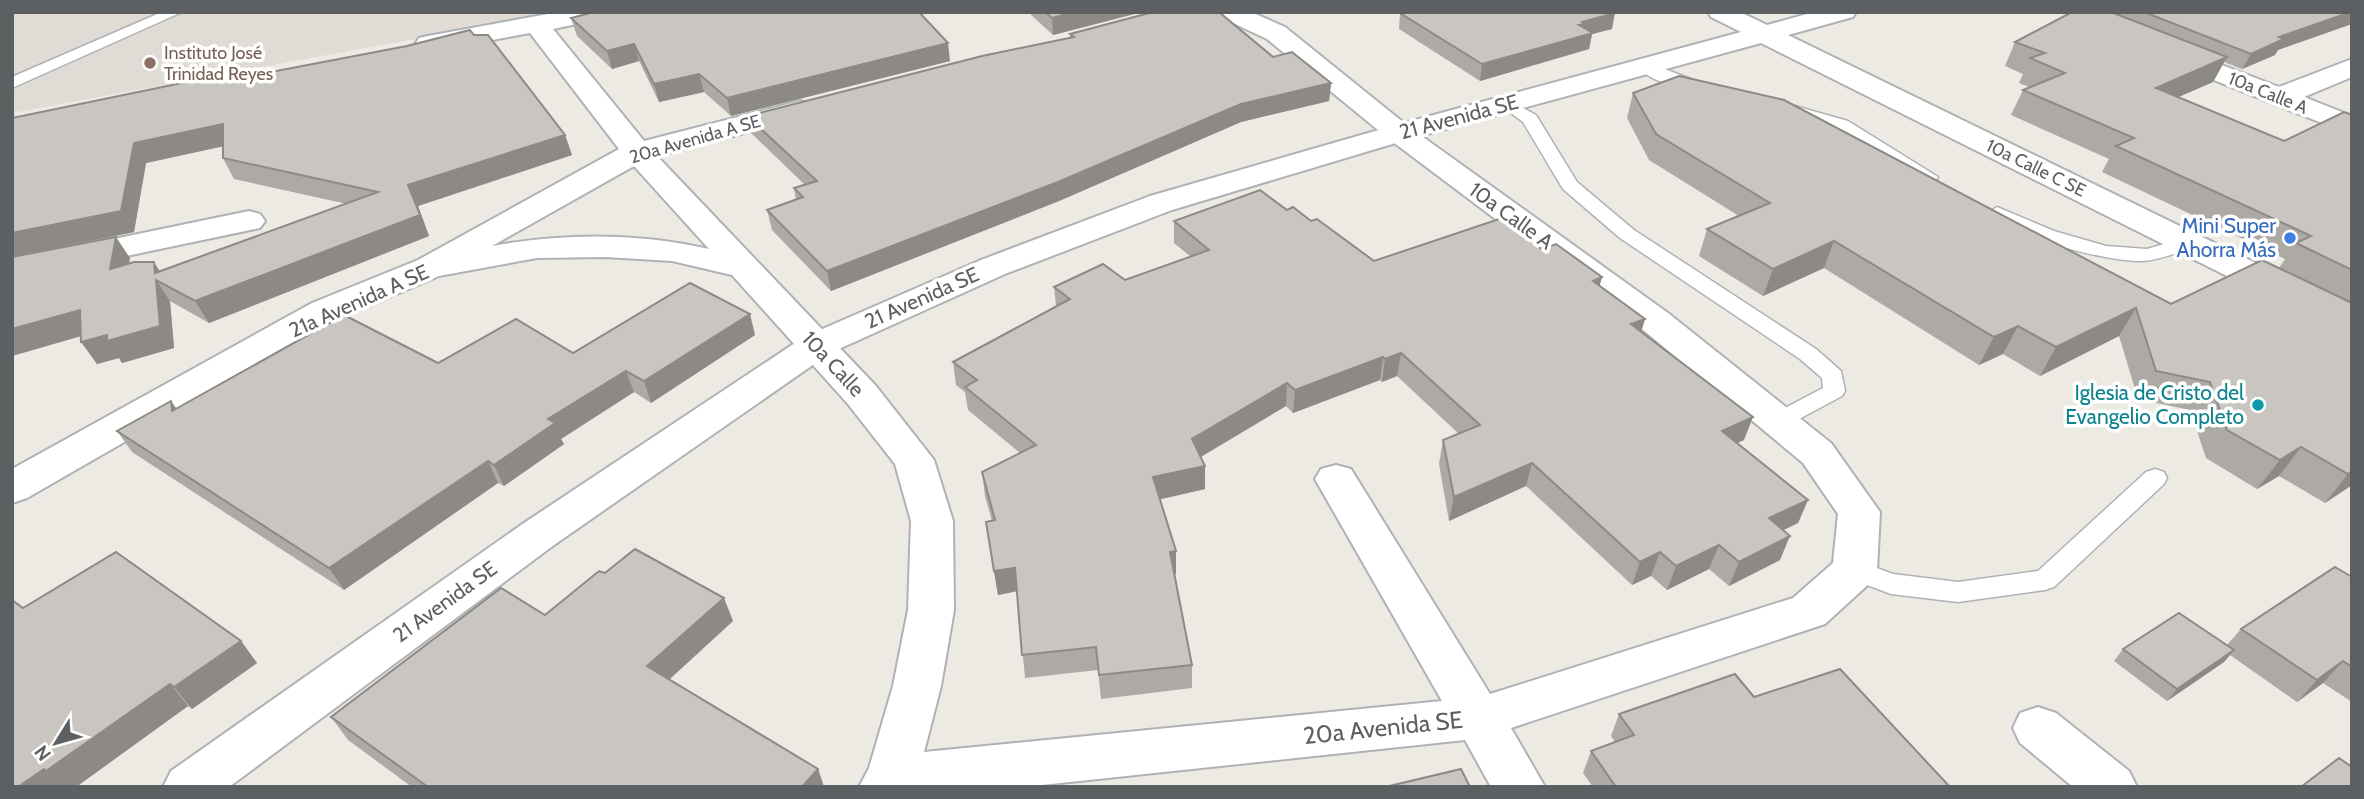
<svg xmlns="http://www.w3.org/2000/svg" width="2364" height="799" viewBox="0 0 2364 799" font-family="Cabin,sans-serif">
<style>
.education{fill:#e0dbd5}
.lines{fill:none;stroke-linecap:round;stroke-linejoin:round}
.service-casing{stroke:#afb2b5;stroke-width:3}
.minor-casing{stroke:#afb2b5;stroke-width:4}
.tertiary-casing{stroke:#afb2b5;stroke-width:4}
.service{fill:#fff;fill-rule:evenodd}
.minor{fill:#fff;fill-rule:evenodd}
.tertiary{fill:#fff;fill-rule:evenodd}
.wall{fill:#ada9a5}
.shaded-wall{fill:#8d8a86}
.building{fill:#c9c5c0;stroke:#8d8a86;stroke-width:2}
.education-dot{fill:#8d6e63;stroke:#fff;stroke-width:2.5}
.shop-dot{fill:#3f7fe0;stroke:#fff;stroke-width:2.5}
.culture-dot{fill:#0f9aa8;stroke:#fff;stroke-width:2.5}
.labels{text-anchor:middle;stroke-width:7;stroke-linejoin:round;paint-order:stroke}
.far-education-label{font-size:18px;fill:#785e54;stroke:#fff;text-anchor:start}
.far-street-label{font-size:18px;fill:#5c6063;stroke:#fff}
.street-label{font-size:21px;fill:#5c6063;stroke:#fff}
.shop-label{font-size:21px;fill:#366cbe;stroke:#fff;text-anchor:end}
.culture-label{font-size:21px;fill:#0d838f;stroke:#fff;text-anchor:end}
.near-street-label{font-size:24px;fill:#5c6063;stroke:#fff}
</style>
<rect width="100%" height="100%" fill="#edeae4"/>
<!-- education -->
<path class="education" d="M 12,12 L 562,12 L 12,113 Z"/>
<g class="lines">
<!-- service casing -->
<g class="service-casing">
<g id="service">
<path d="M 162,12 L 182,12 L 12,88 L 12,77 Z"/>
<path d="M 1644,61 L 1706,85 L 1708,88 L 1700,93 C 1680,88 1650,82 1636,66 Z"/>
<path d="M 1507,99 L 1536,115 L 1577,182 L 1634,230 L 1816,349 L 1841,371 L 1845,391 L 1842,396 L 1786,426 L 1770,426 L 1766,421 L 1770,416 L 1823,388 L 1822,378 L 1800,359 L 1620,238 L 1563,189 L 1523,122 L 1499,104 Z"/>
<path d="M 1788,104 L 1848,121 L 1938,177 L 1935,181 L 1923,181 L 1836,129 L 1782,113 L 1780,109 Z"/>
<path d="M 1997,207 L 2054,231 L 2106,246 L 2147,249 L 2188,237 L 2198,243 L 2195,247 C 2178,252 2160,260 2142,261 C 2111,262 2006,237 1988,213 Z"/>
<path d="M 2155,469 L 2164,472 L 2167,478 L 2164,484 L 2054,587 L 2045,590 L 1958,602 L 1891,594 L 1846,577 L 1842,570 L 1846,563 L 1855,560 L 1893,574 L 1958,582 L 2038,571 L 2146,472 Z"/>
</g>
</g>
<!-- minor casing -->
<g class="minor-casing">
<g id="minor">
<path d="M 559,12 L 614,12 L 611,17 L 553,29 L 644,141 L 800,101 L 810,104 L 814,110 L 810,116 L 657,156 L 876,386 L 934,460 L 953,521 L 954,610 L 941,686 L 924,752 L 1442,701 L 1315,479 L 1321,469 L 1336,465 L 1351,469 L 1490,694 L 1793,598 L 1833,563 L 1838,514 L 1803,463 L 1642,329 L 1389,139 L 1267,39 L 1220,17 L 1217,12 L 1251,12 L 1285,27 L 1409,127 L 1668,313 L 1831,443 L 1880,512 L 1877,570 L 1871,582 L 1825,624 L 1511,728 L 1545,787 L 1491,787 L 1465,740 L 1023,787 L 859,787 L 869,768 L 893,686 L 908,610 L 911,521 L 895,464 L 848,404 L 732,275 L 672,261 L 605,257 L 537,258 L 439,276 L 338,319 L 27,498 L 12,503 L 12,469 L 312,303 L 418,260 L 619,149 L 530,33 L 428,52 L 419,50 L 415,44 L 419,38 L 428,36 ZM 634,166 L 709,249 C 638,233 564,233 492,246 Z"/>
<path d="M 2170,45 L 2279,87 L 2352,59 L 2352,77 L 2304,97 L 2352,116 L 2352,135 L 2161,59 L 2157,53 L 2161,47 Z"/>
<path d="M 249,211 L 260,214 L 265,221 L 260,228 L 12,280 L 12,260 Z"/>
<path d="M 2038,707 L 2056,713 L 2129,771 L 2137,787 L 2073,787 L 2020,743 L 2013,728 L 2020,713 Z"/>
</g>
</g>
<!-- tertiary casing -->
<g class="tertiary-casing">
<path id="tertiary" d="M 1708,12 L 1740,12 L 1767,25 L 1814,12 L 1856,12 L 1853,17 L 1788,35 L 2352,310 L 2352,335 L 2339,332 L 1761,43 L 1409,139 L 1172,210 L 1005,274 L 830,353 L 554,545 L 229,787 L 163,787 L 171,771 L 524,523 L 804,337 L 981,260 L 1150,196 L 1389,127 L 1741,32 L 1711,17 Z"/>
</g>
<!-- service -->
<use href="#service" class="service"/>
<!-- minor -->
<use href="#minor" class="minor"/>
<!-- tertiary -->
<use href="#tertiary" class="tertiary"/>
</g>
<!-- wall -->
<g class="wall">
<path d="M 1028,12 L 1142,12 L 1053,35 Z"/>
<path d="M 2072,12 L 2352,12 L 2278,50 L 2275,55 L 2242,69 L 2224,62 L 2213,82 L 2178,97 L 2284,141 L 2352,115 L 2352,485 L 2325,503 L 2279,476 L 2257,489 L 2206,458 L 2190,410 L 2138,399 L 2119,336 L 2040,376 L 2003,354 L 1979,365 L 1824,268 L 1763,296 L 1699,256 L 1707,229 L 1739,216 L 1649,160 L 1627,118 L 1633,93 L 2171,304 L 2279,268 L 2285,259 L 2102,172 L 2109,159 L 2011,115 L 2023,90 L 2029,87 L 2019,83 L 2023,74 L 2005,66 L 2015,42 Z"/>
<path d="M 1400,13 L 1612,29 L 1592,34 L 1589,49 L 1480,81 L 1399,29 Z"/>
<path d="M 571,18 L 950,61 L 731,116 L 704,92 L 659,102 L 639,61 L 612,69 L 577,36 Z"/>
<path d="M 1070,34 L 1273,57 L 1331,83 L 1329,101 L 1241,122 L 1059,201 L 831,291 L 772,230 L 767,210 L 796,200 L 794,188 L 805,185 L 752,134 L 747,116 L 1070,38 Z"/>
<path d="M 253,75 L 565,135 L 572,155 L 418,206 L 429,236 L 209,323 L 170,301 L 174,348 L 122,363 L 119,358 L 97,364 L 81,336 L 12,356 L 12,257 L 130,258 L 129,264 L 160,272 L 347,204 L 234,179 L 223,158 L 223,146 L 146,163 L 134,232 L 12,257 Z"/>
<path d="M 1287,210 L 1311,221 L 1374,261 L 1542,249 L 1600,286 L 1645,319 L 1641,332 L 1744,440 L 1737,443 L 1808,500 L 1798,523 L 1783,530 L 1780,560 L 1729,586 L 1709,569 L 1667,590 L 1651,576 L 1632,585 L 1526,486 L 1449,521 L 1439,464 L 1443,440 L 1459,434 L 1397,376 L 1382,382 L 1380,380 L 1293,413 L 1286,406 L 1201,457 L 1205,466 L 1205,489 L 1160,499 L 1176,551 L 1176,574 L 1174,575 L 1192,665 L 1192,688 L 1101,699 L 1098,670 L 1025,678 L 1017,591 L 998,595 L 986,522 L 992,521 L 985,496 L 982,472 L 1020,453 L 968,410 L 965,392 L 956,385 L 953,362 L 1056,306 L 1054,287 L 1125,280 L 1191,257 L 1174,243 L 1174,221 Z"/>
<path d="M 755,335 L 651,403 L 634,392 L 561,439 L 564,444 L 504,486 L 498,483 L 344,590 L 132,452 L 117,431 L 177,409 L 438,363 L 573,353 Z"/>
<path d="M 605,573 L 733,621 L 669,679 L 818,769 L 824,787 L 412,787 L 348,740 L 331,717 L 545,615 Z"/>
<path d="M 2352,577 L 2352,702 L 2323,683 L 2297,702 L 2230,655 L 2224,662 L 2167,701 L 2114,661 L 2123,649 L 2227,645 L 2241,629 Z"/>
<path d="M 23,608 L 241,641 L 257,663 L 192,709 L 188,706 L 76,787 L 12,787 Z"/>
<path d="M 1754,697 L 1950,787 L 1593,787 L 1583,773 L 1591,751 L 1615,742 L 1611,736 L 1619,714 Z"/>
</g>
<!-- shaded-wall -->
<g class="shaded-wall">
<path d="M 1074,12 L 1142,12 L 1053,35 L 1052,18 Z"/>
<path d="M 2352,12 L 2352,24 L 2278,50 L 2275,55 L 2242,69 L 2251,54 L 2279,37 Z"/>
<path d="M 1615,13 L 1612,29 L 1592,34 L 1589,49 L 1480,81 L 1482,64 L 1579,25 L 1582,22 Z"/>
<path d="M 948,43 L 950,61 L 731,116 L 727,98 Z"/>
<path d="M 634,44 L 639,61 L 612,69 L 607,51 Z"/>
<path d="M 2227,57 L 2213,82 L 2142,113 L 2156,88 Z"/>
<path d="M 699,74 L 704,92 L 659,102 L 654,84 Z"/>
<path d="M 1331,83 L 1329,101 L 1241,122 L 1059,201 L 831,291 L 827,271 L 1241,104 Z"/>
<path d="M 223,124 L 234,144 L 146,163 L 134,232 L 12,257 L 12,233 L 134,143 Z"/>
<path d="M 565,135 L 572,155 L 418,206 L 429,236 L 209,323 L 195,301 L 408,185 Z"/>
<path d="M 116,237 L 130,258 L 124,290 L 110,269 Z"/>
<path d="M 1834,241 L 1824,268 L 1763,296 L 1773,269 Z"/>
<path d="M 154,262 L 167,283 L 155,273 Z"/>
<path d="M 1602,277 L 1596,300 L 1593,281 Z"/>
<path d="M 156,280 L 170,301 L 174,348 L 122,363 L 119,358 L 97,364 L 81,342 Z"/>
<path d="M 2136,308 L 2119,336 L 2040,376 L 2056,347 Z"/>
<path d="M 80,310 L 95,332 L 12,356 L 12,329 Z"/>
<path d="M 750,314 L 755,335 L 651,403 L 644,381 Z"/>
<path d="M 1645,319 L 1638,342 L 1631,324 Z"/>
<path d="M 2018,326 L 2003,354 L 1979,365 L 1994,337 Z"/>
<path d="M 1401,353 L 1397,376 L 1382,382 L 1385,359 Z"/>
<path d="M 1383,357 L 1380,380 L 1293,413 L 1295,390 Z"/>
<path d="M 626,371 L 634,392 L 561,439 L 564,444 L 504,486 L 494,465 L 548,419 Z"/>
<path d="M 1287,383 L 1286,406 L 1192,462 L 1192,439 Z"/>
<path d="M 171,401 L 186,422 L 172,411 Z"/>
<path d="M 1753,417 L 1744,440 L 1713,454 L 1722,431 Z"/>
<path d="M 2301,447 L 2279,476 L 2257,489 L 2280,460 Z"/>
<path d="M 488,461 L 498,483 L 344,590 L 329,568 Z"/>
<path d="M 1532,463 L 1526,486 L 1449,521 L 1454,497 Z"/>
<path d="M 1205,466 L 1205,489 L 1153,501 L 1153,477 Z"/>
<path d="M 2352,472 L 2352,485 L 2325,503 L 2348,474 Z"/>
<path d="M 1808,500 L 1798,523 L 1759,542 L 1769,518 Z"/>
<path d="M 1790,536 L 1780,560 L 1729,586 L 1739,562 Z"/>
<path d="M 1719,545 L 1709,569 L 1667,590 L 1676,566 Z"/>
<path d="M 1176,551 L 1176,574 L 1170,575 L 1170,552 Z"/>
<path d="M 1660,552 L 1651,576 L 1632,585 L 1640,562 Z"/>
<path d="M 1015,568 L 1018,591 L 998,595 L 994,571 Z"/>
<path d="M 724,598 L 733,621 L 658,690 L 647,666 Z"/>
<path d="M 241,641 L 257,663 L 192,709 L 174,687 Z"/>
<path d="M 2234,650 L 2224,662 L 2167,701 L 2177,689 Z"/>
<path d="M 2343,661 L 2323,683 L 2297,702 L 2317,680 Z"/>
<path d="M 170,684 L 188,706 L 76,787 L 62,787 L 46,771 Z"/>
<path d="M 44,769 L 62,787 L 18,787 Z"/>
<path d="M 818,769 L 824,787 L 802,787 Z"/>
</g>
<!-- building -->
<g class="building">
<path d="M 594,12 L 919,12 L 948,43 L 727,98 L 699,74 L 654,84 L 634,44 L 607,51 L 571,18 Z"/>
<path d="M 1045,12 L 1074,12 L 1052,18 Z"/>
<path d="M 1153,12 L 1219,12 L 1273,57 L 1292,52 L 1331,83 L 1241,104 L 1058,182 L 827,271 L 767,210 L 803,197 L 794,188 L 817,181 L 747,116 L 982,56 L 1074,37 L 1070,34 Z"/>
<path d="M 1403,12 L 1614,12 L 1615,13 L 1582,22 L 1584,24 L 1579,25 L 1593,33 L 1482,64 L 1400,13 Z"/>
<path d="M 2072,12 L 2111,12 L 2227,57 L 2156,88 L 2284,141 L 2344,112 L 2352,115 L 2352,270 L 2296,243 L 2311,236 L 2116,146 L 2134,138 L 2023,90 L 2065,73 L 2030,58 L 2045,53 L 2015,42 Z"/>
<path d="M 2144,12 L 2351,12 L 2279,37 L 2284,39 L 2251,54 Z"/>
<path d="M 470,30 L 474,35 L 488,35 L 565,135 L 408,185 L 420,215 L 195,301 L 156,280 L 160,326 L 107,341 L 107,335 L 81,342 L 80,310 L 12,329 L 12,257 L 116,237 L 110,269 L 134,262 L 154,262 L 155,273 L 378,192 L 223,158 L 223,124 L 134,143 L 121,211 L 12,233 L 12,118 L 177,84 L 250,70 L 250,76 L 407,46 Z"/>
<path d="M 1679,76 L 1784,100 L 2171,304 L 2262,260 L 2352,303 L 2352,472 L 2348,474 L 2301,447 L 2280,460 L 2227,430 L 2210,382 L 2156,371 L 2136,308 L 2056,347 L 2018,326 L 1994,337 L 1834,241 L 1773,269 L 1707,229 L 1770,203 L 1656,134 L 1633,93 Z"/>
<path d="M 1260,190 L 1287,210 L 1293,207 L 1311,221 L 1317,219 L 1374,261 L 1502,218 L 1542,249 L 1556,244 L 1602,277 L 1593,281 L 1645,319 L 1631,324 L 1753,417 L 1722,431 L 1808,500 L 1769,518 L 1790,536 L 1739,562 L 1719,545 L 1676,566 L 1660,552 L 1640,562 L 1532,463 L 1454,497 L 1443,440 L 1480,425 L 1401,353 L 1385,359 L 1383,357 L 1295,390 L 1287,383 L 1192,439 L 1205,466 L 1153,477 L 1176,551 L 1170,552 L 1192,665 L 1099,675 L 1096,647 L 1022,655 L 1015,568 L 994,571 L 986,522 L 995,520 L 982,472 L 1036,445 L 965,387 L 977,380 L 953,362 L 1070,299 L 1054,287 L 1103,264 L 1125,280 L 1209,250 L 1174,221 Z"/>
<path d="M 690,283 L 750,314 L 644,381 L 626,371 L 548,419 L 555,423 L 494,465 L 488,461 L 329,568 L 117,431 L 171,401 L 172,411 L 344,315 L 438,363 L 516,319 L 573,353 Z"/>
<path d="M 635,549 L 724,598 L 647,666 L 818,769 L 802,787 L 428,787 L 331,717 L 501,588 L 545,615 L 599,571 L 605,573 Z"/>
<path d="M 116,552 L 241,641 L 174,687 L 170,684 L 46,771 L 44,769 L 18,787 L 12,787 L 12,600 L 23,608 Z"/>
<path d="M 2335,567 L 2352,577 L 2352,667 L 2343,661 L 2317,680 L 2241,629 Z"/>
<path d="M 2179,613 L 2234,650 L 2177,689 L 2123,649 Z"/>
<path d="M 1840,669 L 1950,787 L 1616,787 L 1591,751 L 1634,735 L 1619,714 L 1735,674 L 1754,697 Z"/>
<path d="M 2339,758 L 2352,767 L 2352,787 L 2301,787 Z"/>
<path d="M 1461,769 L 1470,787 L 1385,787 Z"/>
</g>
<!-- markers -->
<circle class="education-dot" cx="150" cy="63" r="7"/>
<circle class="shop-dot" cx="2290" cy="238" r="7"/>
<circle class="culture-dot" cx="2258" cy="405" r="7"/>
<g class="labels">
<!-- far-education labels -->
<g class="far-education-label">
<text x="164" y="59">Instituto José<tspan x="164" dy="21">Trinidad Reyes</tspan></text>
</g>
<!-- far-street labels -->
<g class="far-street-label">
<text transform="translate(2268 93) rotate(22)" y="6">10a Calle A</text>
<text transform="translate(695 139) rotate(-16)" y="6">20a Avenida A SE</text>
<text transform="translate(2036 168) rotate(26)" y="6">10a Calle C SE</text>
</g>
<!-- street labels -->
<g class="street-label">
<text transform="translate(1459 117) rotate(-15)" y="7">21 Avenida SE</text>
<text transform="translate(1511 216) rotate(36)" y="7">10a Calle A</text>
<text transform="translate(922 298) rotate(-24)" y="7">21 Avenida SE</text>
<text transform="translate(359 301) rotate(-24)" y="7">21a Avenida A SE</text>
<text transform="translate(833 364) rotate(47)" y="7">10a Calle</text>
<text transform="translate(445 602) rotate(-36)" y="7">21 Avenida SE</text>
</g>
<!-- shop labels -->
<g class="shop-label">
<text x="2276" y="233">Mini Super<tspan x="2276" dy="24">Ahorra Más</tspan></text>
</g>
<!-- culture labels -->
<g class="culture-label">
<text x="2244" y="400">Iglesia de Cristo del<tspan x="2244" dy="24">Evangelio Completo</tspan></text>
</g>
<!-- near-street labels -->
<g class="near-street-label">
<text transform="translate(1383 728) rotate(-6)" y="8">20a Avenida SE</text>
</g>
</g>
<!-- border -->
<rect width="2364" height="799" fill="none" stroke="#5c6063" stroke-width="28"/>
<!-- north arrow -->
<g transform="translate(56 743) rotate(233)" stroke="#ffffff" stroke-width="5" paint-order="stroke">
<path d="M0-5L12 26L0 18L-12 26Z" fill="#5c6063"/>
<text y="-10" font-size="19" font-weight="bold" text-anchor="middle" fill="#5c6063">N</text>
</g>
</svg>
